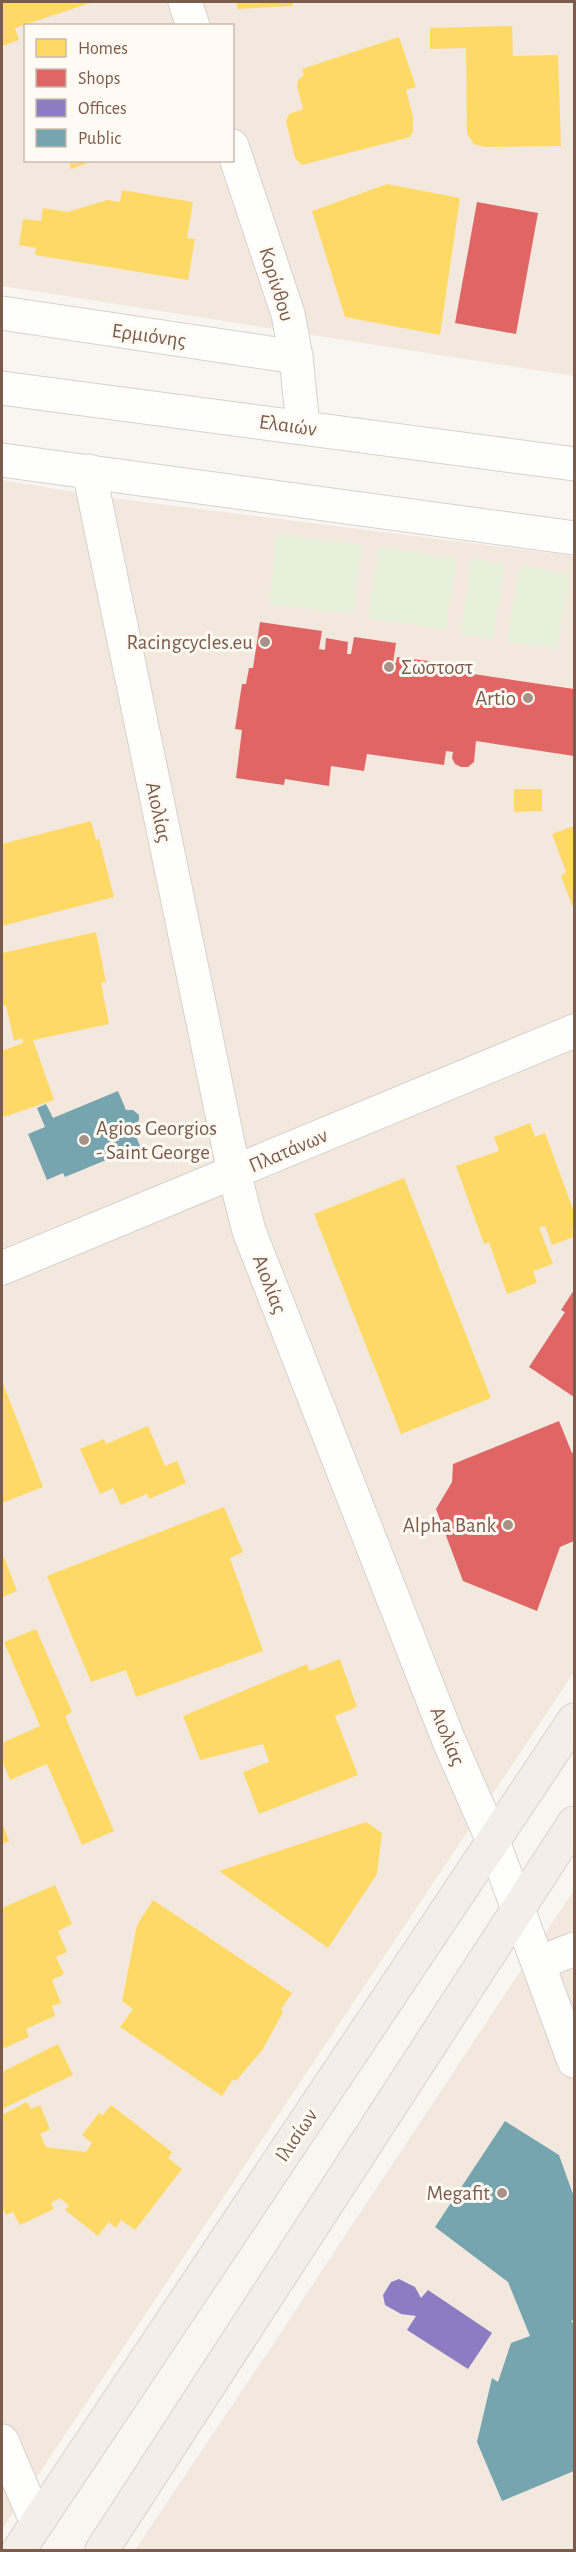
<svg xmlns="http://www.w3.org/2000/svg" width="576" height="2552" viewBox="0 0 576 2552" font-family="'Alegreya Sans',sans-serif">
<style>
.residential{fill:#f2e8de;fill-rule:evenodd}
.green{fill:#e7f0db}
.homes{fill:#ffd966}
.shops{fill:#e06666}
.offices{fill:#8e7cc3}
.public{fill:#76a5af}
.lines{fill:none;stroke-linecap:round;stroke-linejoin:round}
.minor-casing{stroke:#d7d1cb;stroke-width:35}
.major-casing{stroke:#dad1cc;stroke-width:35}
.minor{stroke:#fefefd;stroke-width:33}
.major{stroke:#f3eee8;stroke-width:33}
.poi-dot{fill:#a69286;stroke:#fffaf3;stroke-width:2}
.labels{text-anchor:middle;stroke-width:6;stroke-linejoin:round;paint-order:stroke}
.street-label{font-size:21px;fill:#7a5c4d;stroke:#fffaf3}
.poi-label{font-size:21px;fill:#7a5c4d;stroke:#fffaf3;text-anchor:end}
</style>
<rect width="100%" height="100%" fill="#f9f5f0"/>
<!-- residential -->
<g class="residential">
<path d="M 2,2 L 574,2 L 574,376 L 2,286 ZM 26,26 L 232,26 L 232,160 L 26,160 Z"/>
<path d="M 2,480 L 112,498 L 574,556 L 574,1672 L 2,2529 Z"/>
<path d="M 574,1890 L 574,2550 L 135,2550 L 270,2349 Z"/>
</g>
<!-- green -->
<g class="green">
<path d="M 277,534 L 362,545 L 353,614 L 269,604 Z"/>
<path d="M 379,547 L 457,559 L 445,629 L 368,618 Z"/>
<path d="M 472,559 L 505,564 L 493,639 L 461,634 Z"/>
<path d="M 520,566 L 569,574 L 557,649 L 507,641 Z"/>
</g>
<!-- homes -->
<g class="homes">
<path d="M 2,2 L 93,2 L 15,28 L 19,40 L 2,46 Z"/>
<path d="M 237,2 L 293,2 L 293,6 L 237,9 Z"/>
<path d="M 512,26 L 513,56 L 558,55 L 561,146 L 485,147 L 474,144 L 467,134 L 466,48 L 430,49 L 430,28 Z"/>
<path d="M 399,37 L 416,87 L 406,90 L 413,117 L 413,131 L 410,137 L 302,165 L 295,158 L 286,121 L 289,114 L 303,109 L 297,86 L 298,80 L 304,75 L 302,69 Z"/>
<path d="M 69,160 L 93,160 L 93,161 L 71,169 Z"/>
<path d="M 387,184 L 460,198 L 440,335 L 345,317 L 312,211 Z"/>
<path d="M 122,190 L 193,202 L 187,238 L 195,239 L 188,280 L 35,255 L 36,248 L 19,245 L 23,219 L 41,221 L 43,208 L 68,212 L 107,200 L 120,202 Z"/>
<path d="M 514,789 L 542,789 L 542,811 L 514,812 Z"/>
<path d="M 91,821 L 96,840 L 99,839 L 114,897 L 2,926 L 2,844 Z"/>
<path d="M 574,826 L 574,910 L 561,876 L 566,872 L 552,834 Z"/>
<path d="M 96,932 L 106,982 L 101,983 L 109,1024 L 33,1040 L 54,1100 L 4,1117 L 2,1110 L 2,1051 L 23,1043 L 22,1038 L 14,1041 L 6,1005 L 2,1006 L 2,953 Z"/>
<path d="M 530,1123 L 535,1137 L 545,1133 L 574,1212 L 574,1229 L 572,1229 L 574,1237 L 552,1245 L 545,1226 L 539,1227 L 553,1264 L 533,1271 L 537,1283 L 507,1294 L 489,1242 L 484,1244 L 456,1166 L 499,1151 L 494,1137 Z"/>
<path d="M 404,1178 L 491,1398 L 401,1434 L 314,1214 Z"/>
<path d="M 2,1381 L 43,1487 L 2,1503 Z"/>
<path d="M 148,1426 L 165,1466 L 177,1461 L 186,1483 L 149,1499 L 147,1494 L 121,1505 L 113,1488 L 100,1494 L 80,1449 L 104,1439 L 106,1444 Z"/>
<path d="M 224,1507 L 243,1552 L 230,1558 L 263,1651 L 136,1697 L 126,1670 L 91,1682 L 47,1576 Z"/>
<path d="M 4,1557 L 17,1591 L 2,1597 L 2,1558 Z"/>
<path d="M 36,1629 L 72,1712 L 65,1716 L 114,1831 L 82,1845 L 47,1764 L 10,1780 L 2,1761 L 2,1743 L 40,1726 L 4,1642 Z"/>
<path d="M 340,1659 L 357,1707 L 335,1716 L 358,1775 L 259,1814 L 243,1772 L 269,1762 L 263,1744 L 200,1760 L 183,1716 L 307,1664 L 309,1671 Z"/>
<path d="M 2,1822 L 9,1841 L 2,1844 Z"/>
<path d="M 366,1822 L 382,1833 L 377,1874 L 328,1948 L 219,1871 Z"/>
<path d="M 55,1885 L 72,1924 L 58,1931 L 67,1952 L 56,1957 L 64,1974 L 52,1980 L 61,2003 L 52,2006 L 55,2016 L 26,2029 L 29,2037 L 2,2049 L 2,1908 Z"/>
<path d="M 153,1900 L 292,1993 L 281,2009 L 283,2012 L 263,2049 L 236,2081 L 233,2079 L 222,2096 L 120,2027 L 133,2009 L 122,2001 L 137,1925 Z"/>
<path d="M 58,2044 L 73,2075 L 2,2109 L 2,2072 Z"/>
<path d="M 27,2102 L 31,2109 L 40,2105 L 50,2129 L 40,2134 L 46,2147 L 86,2152 L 92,2143 L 82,2135 L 99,2113 L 103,2115 L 111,2105 L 172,2152 L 168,2158 L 182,2169 L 135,2230 L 121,2220 L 116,2228 L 109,2222 L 98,2236 L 65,2210 L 69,2206 L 60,2198 L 51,2203 L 54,2209 L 20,2225 L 13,2212 L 6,2215 L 2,2206 L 2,2115 Z"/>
</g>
<!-- shops -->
<g class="shops">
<path d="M 477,202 L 538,213 L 516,334 L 455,323 Z"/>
<path d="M 260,622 L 322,631 L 319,649 L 325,650 L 326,638 L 348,642 L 347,654 L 351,654 L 354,637 L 396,643 L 393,663 L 396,663 L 397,657 L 468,666 L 467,673 L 574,689 L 574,756 L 476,741 L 474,762 L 468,767 L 461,767 L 455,764 L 452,758 L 453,752 L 446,751 L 444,765 L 367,754 L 364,771 L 331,766 L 329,786 L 285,779 L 284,785 L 236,778 L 242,730 L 235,729 L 242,684 L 246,684 L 249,668 L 253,668 Z"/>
<path d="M 574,1290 L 574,1397 L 529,1367 L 565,1312 L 561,1310 Z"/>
<path d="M 559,1421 L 572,1453 L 574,1452 L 574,1541 L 560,1547 L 537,1611 L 463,1581 L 436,1509 L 452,1482 L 453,1464 Z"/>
</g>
<!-- offices -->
<path class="offices" d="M 399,2279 L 415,2287 L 421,2298 L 428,2290 L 492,2333 L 468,2369 L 407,2330 L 416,2316 L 401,2314 L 385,2305 L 383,2295 L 391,2282 Z"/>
<!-- public -->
<g class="public">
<path d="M 118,1091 L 126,1110 L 133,1110 L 139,1115 L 139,1120 L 133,1129 L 140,1146 L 65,1177 L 63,1173 L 47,1180 L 28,1134 L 45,1127 L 37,1108 L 46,1104 L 53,1118 Z"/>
<path d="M 505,2121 L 559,2155 L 574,2197 L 574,2320 L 571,2321 L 574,2324 L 574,2471 L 502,2501 L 477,2442 L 492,2378 L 498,2382 L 511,2343 L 530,2336 L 508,2282 L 435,2227 Z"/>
</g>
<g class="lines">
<!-- minor casing -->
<g class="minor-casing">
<g id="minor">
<path d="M 185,2 L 193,26"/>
<path d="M 232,146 L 288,314 L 296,357 L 303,427"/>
<path d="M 2,313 L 296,357"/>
<path d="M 2,388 L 574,464"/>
<path d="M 2,460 L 574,538"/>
<path d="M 89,471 L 234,1172 L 249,1231 L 449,1741 L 493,1841 L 574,2061"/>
<path d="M 2,1268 L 574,1031"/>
<path d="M 540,1963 L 574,1949"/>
<path d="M 2,2441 L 37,2523"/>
</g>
</g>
<!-- major casing -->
<g class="major-casing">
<g id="major">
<path d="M 19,2550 L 574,1720"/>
<path d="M 102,2550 L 574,1823"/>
</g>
</g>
<!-- minor -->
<use href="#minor" class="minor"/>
<!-- major -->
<use href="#major" class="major"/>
</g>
<!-- markers -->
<g class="poi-dot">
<circle cx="265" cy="642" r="6"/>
<circle cx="389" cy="667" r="6"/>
<circle cx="528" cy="698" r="6"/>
<circle cx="84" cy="1140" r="6"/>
<circle cx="508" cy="1525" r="6"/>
<circle cx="502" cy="2193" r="6"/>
</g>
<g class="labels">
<!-- street labels -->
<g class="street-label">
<text transform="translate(277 284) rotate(73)" y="7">Κορίνθου</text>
<text transform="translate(149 335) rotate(8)" y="7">Ερμιόνης</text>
<text transform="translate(288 425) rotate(8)" y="7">Ελαιών</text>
<text transform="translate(159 812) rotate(78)" y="7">Αιολίας</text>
<text transform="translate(288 1150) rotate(-23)" y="7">Πλατάνων</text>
<text transform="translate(270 1284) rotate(69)" y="7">Αιολίας</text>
<text transform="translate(448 1736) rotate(68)" y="7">Αιολίας</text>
<text transform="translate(296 2135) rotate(-56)" y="7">Ιλισίων</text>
</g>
<!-- poi labels -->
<g class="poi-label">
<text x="253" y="649">Racingcycles.eu</text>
<text x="401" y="674" text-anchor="start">Σωστοστ</text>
<text x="516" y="705">Artio</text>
<text x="96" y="1135" text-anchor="start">Agios Georgios<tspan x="96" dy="24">- Saint George</tspan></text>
<text x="496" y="1532">Alpha Bank</text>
<text x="490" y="2200">Megafit</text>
</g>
</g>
<!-- border -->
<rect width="576" height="2552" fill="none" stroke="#7a5c4d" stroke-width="6"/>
<!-- legend -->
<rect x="24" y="24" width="210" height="138" fill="#fffaf3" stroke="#cabbb1" stroke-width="1.5"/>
<rect x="36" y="39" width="30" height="18" fill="#ffd966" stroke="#cabbb1" stroke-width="1.5"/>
<text x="78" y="54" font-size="18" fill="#7a5c4d">Homes</text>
<rect x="36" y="69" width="30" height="18" fill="#e06666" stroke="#cabbb1" stroke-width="1.5"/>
<text x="78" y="84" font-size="18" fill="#7a5c4d">Shops</text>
<rect x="36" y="99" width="30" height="18" fill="#8e7cc3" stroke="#cabbb1" stroke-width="1.5"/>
<text x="78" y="114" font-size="18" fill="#7a5c4d">Offices</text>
<rect x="36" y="129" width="30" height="18" fill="#76a5af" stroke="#cabbb1" stroke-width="1.5"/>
<text x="78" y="144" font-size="18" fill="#7a5c4d">Public</text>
</svg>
